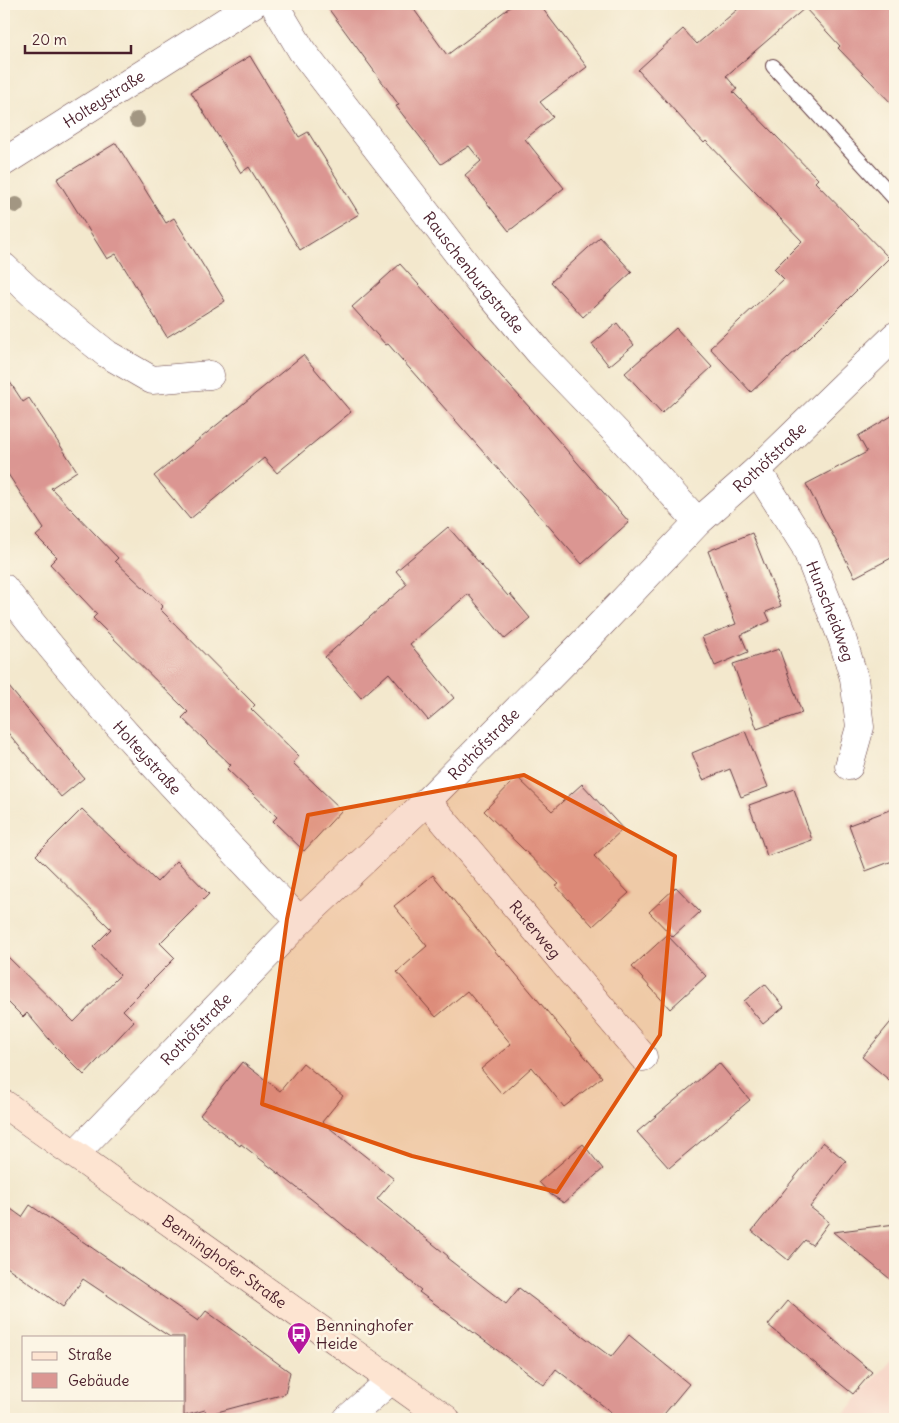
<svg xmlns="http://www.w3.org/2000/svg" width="899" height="1423" viewBox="0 0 899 1423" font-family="Delius,sans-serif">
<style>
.built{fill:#f6d2c4}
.building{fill:#db9692}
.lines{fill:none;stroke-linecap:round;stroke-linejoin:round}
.service-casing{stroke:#633d43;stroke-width:16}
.minor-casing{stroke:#633d43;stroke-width:29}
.secondary-casing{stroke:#633d43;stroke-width:29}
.service{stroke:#fff;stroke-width:14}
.minor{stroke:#fff;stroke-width:28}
.secondary{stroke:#fde4d1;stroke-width:28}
.tree{fill:#a29682}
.marked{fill:#e0560e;fill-opacity:0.2;stroke:#e0560e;stroke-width:4;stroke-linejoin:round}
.labels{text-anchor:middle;stroke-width:5;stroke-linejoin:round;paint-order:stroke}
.street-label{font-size:16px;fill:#4a1f2b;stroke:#fcf5e5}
.poi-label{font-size:16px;fill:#4a1f2b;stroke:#fcf5e5;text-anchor:start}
</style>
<rect width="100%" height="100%" fill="#fcf5e5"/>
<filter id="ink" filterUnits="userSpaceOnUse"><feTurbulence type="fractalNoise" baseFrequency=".02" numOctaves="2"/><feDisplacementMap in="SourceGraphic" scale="10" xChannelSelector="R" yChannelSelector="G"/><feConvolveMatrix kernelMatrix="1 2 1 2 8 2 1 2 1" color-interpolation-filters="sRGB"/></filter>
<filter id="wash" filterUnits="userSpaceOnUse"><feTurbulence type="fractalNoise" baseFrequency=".0096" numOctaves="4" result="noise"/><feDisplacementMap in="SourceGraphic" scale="20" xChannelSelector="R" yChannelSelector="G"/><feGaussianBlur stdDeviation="1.12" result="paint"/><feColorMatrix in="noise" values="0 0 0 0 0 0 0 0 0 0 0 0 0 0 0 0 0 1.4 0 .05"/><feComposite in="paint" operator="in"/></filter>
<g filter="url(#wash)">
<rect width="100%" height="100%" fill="#f3e8cd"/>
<!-- built -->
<path class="built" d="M 895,1354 L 895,1419 L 840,1419 Z"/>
<g id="blocks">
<!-- building -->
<g class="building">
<path d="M 325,4 L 410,4 L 447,55 L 514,4 L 539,4 L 587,67 L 540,102 L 553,117 L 525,139 L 564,188 L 509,231 L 465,175 L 481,161 L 469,146 L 441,164 L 396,106 L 399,105 Z"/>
<path d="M 744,4 L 895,4 L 895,107 L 838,48 L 840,46 L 805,8 L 726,76 L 737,89 L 733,92 L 818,179 L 815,182 L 889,258 L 800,347 L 751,392 L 710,348 L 784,279 L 774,269 L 802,241 L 706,141 L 704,143 L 638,70 L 683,29 L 697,44 Z"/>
<path d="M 250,56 L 299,137 L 308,132 L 359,214 L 300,250 L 249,167 L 241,173 L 191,92 Z"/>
<path d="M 116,143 L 166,223 L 174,218 L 225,301 L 167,337 L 116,254 L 107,259 L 57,179 Z"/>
<path d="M 600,237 L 632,272 L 583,317 L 551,282 Z"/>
<path d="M 400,264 L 530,408 L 629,522 L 582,564 L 388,344 L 386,345 L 352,307 Z"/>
<path d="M 617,323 L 634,345 L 609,366 L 592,344 Z"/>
<path d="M 676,328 L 712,367 L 662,413 L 625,373 Z"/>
<path d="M 303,355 L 351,412 L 277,473 L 264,458 L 190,519 L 154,476 Z"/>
<path d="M 4,373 L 23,402 L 29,398 L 77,471 L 51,488 L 118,558 L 115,561 L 163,606 L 160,609 L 255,705 L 251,709 L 299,756 L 293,763 L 342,810 L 304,851 L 273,821 L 277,817 L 227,769 L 231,765 L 182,718 L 188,712 L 93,618 L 97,614 L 50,564 L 57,557 L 36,536 L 44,529 L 4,468 Z"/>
<path d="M 895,414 L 895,556 L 855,577 L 806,484 L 867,452 L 858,436 Z"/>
<path d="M 448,527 L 508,596 L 510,594 L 530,618 L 505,639 L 468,594 L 410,644 L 454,698 L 428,720 L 389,673 L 361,698 L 325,657 L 407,584 L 396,571 Z"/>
<path d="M 752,533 L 781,606 L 766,612 L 770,621 L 741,635 L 748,652 L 715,666 L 702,637 L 736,624 L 708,551 Z"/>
<path d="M 779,649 L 802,713 L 757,729 L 733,664 Z"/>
<path d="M 4,681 L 84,778 L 61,797 L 4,728 Z"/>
<path d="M 745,731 L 768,787 L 741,797 L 730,769 L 703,780 L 692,753 Z"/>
<path d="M 517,777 L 552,811 L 582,784 L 623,829 L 594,856 L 629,893 L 593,926 L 556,886 L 559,884 L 484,811 Z"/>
<path d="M 794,789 L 812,840 L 767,856 L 749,805 Z"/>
<path d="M 895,808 L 895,860 L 866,871 L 849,825 Z"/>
<path d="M 82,809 L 157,882 L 177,861 L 209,894 L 160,943 L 175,958 L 123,1010 L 134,1021 L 84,1075 L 54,1045 L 27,1013 L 23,1017 L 4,998 L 4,953 L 74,1022 L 120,975 L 93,947 L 111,929 L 36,855 Z"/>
<path d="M 433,875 L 499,956 L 500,955 L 602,1077 L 564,1107 L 532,1067 L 502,1094 L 481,1069 L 511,1044 L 467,991 L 436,1017 L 397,972 L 427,946 L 394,906 Z"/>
<path d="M 676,887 L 700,912 L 673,937 L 649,912 Z"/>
<path d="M 667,935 L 706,976 L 670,1009 L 632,967 Z"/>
<path d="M 765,984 L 784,1007 L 763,1024 L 744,1001 Z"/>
<path d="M 895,1017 L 895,1085 L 862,1057 Z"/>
<path d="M 242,1062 L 280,1091 L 303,1063 L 343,1096 L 322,1122 L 394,1179 L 377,1199 L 448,1256 L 447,1258 L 506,1304 L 519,1288 L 611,1357 L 629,1335 L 689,1384 L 660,1419 L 620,1419 L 556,1369 L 544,1385 L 419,1292 L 421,1290 L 315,1202 L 241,1144 L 240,1146 L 200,1115 Z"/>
<path d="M 719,1063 L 750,1100 L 669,1168 L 637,1132 Z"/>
<path d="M 823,1142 L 846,1161 L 810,1207 L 829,1222 L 812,1245 L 805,1240 L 788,1260 L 752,1231 Z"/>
<path d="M 583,1144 L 603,1169 L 564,1203 L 550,1194 L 539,1182 Z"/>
<path d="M 4,1204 L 22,1217 L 30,1205 L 198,1321 L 206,1311 L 290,1372 L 285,1394 L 206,1415 L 205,1410 L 184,1416 L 184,1337 L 170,1337 L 83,1279 L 63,1307 L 4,1265 Z"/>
<path d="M 895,1224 L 895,1283 L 833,1232 Z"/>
<path d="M 788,1301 L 872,1372 L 853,1394 L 768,1325 Z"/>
</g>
</g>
</g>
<g filter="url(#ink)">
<use href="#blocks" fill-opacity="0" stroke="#633d43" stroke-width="1"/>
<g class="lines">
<!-- service casing -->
<g class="service-casing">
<path id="service" d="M 773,66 L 895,199"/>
</g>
<!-- minor casing -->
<g class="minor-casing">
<g id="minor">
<path id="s1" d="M 274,4 L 302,51 L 478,280 L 540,353 L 617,433 L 698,522"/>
<path id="s2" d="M 4,162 L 253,4"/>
<path d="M 4,267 L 36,297 L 107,354 L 152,380 L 210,375"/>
<path id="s3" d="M 757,470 L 805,546 L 842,638 L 854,678 L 860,727 L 849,766"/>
<path id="s4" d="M 4,588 C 95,706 198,813 300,921"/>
<path id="s5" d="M 427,801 L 643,1057"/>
<path id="s6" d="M 75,1154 L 300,921 L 427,801 L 581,645 L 698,522 L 757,470 L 895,336"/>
<path d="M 347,1419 L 391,1380"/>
</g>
</g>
<!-- secondary casing -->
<g class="secondary-casing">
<g id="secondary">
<path id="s7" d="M 4,1104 L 446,1419"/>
</g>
</g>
<!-- service -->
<use href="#service" class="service"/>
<!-- minor -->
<use href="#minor" class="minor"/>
<!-- secondary -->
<use href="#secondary" class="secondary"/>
</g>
<!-- trees -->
<g class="tree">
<circle cx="137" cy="120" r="8"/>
<circle cx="16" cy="205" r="8"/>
</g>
</g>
<!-- marked area -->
<path class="marked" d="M 524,775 L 675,856 L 660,1035 L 557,1192 L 412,1156 L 262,1104 L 287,919 L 308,815 Z"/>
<!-- icons -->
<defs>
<g id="bus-pin" transform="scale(1.25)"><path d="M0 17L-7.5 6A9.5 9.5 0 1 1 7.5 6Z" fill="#b5179e" stroke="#fcf5e5"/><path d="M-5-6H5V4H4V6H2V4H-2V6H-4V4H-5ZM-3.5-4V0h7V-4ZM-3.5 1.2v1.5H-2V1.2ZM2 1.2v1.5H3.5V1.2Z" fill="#fff"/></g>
</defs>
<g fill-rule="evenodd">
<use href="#bus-pin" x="299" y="1334"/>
</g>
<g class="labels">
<!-- street labels -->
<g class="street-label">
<text dy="6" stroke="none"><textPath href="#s2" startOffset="118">Holteystraße</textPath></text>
<text dy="6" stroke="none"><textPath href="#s1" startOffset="335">Rauschenburgstraße</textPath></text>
<text dy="6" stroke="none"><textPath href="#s6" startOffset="984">Rothöfstraße</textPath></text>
<text dy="6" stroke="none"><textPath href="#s3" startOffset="160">Hunscheidweg</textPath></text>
<text dy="6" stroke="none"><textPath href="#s6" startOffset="579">Rothöfstraße</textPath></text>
<text dy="6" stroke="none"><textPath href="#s4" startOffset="222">Holteystraße</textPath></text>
<text dy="6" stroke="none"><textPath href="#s5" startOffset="168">Ruterweg</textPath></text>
<text dy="6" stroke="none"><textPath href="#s6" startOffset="174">Rothöfstraße</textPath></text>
<text dy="6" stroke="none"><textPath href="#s7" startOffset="271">Benninghofer Straße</textPath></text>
</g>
<!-- poi labels -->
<g class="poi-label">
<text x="316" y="1331">Benninghofer<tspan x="316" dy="18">Heide</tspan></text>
</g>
</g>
<!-- margin -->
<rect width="899" height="1423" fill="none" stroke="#fcf5e5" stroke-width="20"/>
<!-- legend -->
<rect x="22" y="1336" width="162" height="65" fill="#fcf5e5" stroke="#b59f9b"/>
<rect x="32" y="1352" width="25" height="8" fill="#fde4d1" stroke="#b59f9b"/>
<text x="68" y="1360" font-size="15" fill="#4a1f2b">Straße</text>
<rect x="32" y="1373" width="25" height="15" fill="#db9692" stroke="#b59f9b"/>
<text x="68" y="1386" font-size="15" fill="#4a1f2b">Gebäude</text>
<!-- scale -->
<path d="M25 45v8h106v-8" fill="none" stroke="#4a1f2b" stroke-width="2.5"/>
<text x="32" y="45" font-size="15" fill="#4a1f2b" stroke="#fcf5e5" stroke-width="4" paint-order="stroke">20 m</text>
</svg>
